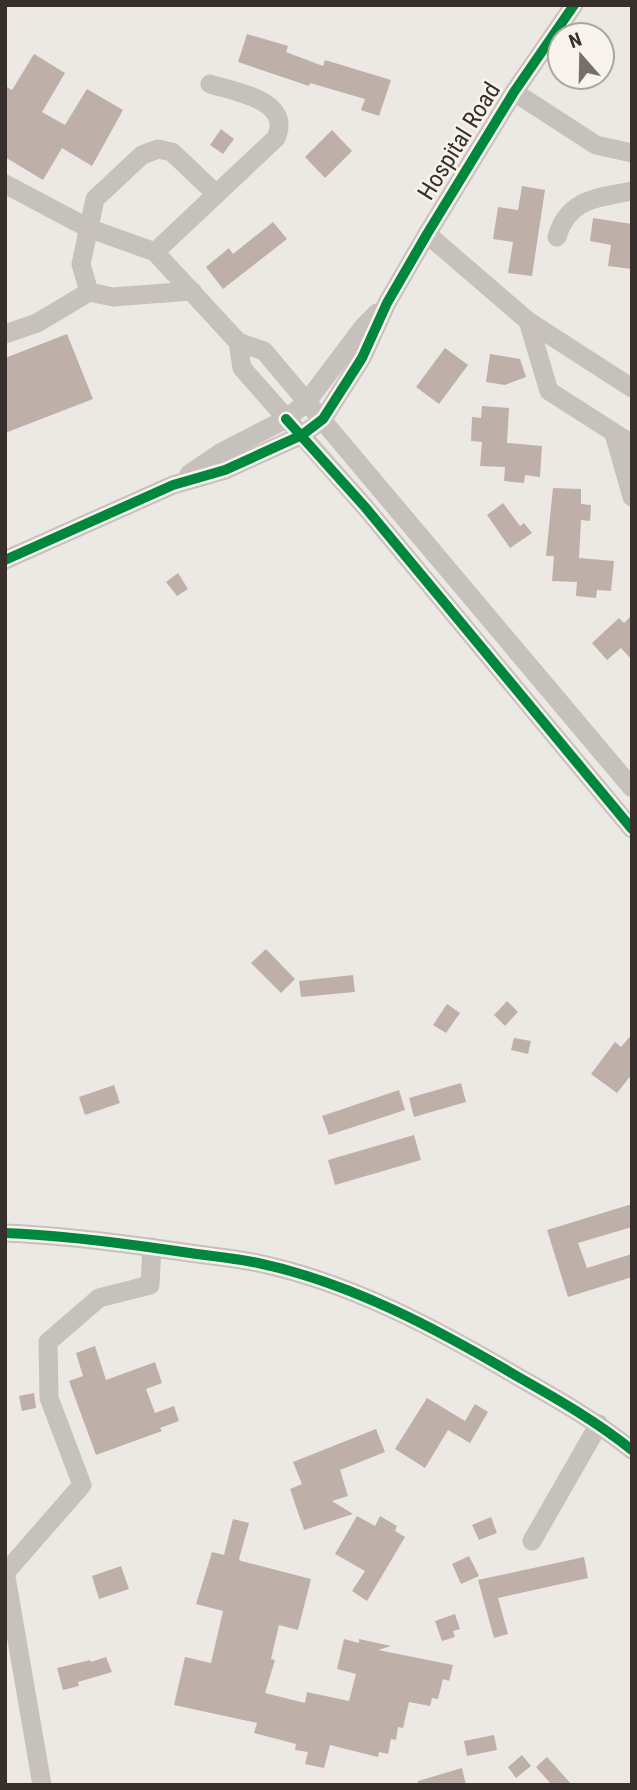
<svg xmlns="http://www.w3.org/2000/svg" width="637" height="1790" viewBox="0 0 637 1790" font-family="'Roboto Condensed',sans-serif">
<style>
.building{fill:#beb0a8}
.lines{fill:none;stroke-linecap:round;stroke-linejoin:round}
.minor{stroke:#c6c1bc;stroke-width:19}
.cycleway-casing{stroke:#f8f3ec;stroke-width:15}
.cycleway{stroke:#00873e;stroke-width:10}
.labels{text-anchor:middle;stroke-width:5;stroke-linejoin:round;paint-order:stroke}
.street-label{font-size:24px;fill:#362f2b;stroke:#f8f3ec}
</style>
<rect width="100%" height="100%" fill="#ece9e4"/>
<!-- building -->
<g class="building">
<path d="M 247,34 L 288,46 L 286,52 L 323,66 L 325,60 L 391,80 L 379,116 L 361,110 L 365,99 L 310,83 L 309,86 L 238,62 Z"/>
<path d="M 34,54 L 65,73 L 42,112 L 65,125 L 87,89 L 123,110 L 92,166 L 62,148 L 43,180 L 5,157 L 5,86 L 12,90 Z"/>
<path d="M 221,129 L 234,139 L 223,154 L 210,145 Z"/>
<path d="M 332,130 L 352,151 L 325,178 L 305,157 Z"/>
<path d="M 522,186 L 545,190 L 532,276 L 508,273 L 513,242 L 493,239 L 498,207 L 518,210 Z"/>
<path d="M 593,218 L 632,224 L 632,269 L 608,266 L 611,245 L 590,241 Z"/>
<path d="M 273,222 L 287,239 L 223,289 L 206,267 L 229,248 L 233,254 Z"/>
<path d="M 67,334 L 93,399 L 5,433 L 5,358 Z"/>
<path d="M 445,348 L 468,365 L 439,404 L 416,387 Z"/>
<path d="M 490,354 L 520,359 L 526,377 L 505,385 L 486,382 Z"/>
<path d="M 482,406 L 509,408 L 507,443 L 542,446 L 540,477 L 525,475 L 524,483 L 504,481 L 505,467 L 480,466 L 482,442 L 471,441 L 472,417 L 481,418 Z"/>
<path d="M 553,488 L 581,489 L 581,504 L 591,505 L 590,521 L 581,520 L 579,558 L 614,561 L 611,591 L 597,590 L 596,598 L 576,596 L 577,582 L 552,581 L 554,556 L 546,556 Z"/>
<path d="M 503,503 L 520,526 L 524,523 L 532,533 L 510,548 L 487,515 Z"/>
<path d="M 178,573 L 188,589 L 177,596 L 166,582 Z"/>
<path d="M 632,615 L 632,660 L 621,648 L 607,660 L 592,643 L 619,618 L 624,623 Z"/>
<path d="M 266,949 L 295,979 L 281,993 L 251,963 Z"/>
<path d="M 353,975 L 355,992 L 301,997 L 299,981 Z"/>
<path d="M 507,1001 L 518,1012 L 505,1026 L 494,1015 Z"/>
<path d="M 447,1004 L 460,1013 L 446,1033 L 433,1025 Z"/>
<path d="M 632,1034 L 632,1074 L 617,1093 L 591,1074 L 615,1042 L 621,1047 Z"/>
<path d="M 514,1038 L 531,1041 L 528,1054 L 511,1050 Z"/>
<path d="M 461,1083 L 466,1102 L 414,1117 L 409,1098 Z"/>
<path d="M 114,1085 L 120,1103 L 85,1115 L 79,1097 Z"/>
<path d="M 399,1090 L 405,1110 L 329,1135 L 322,1116 Z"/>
<path d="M 414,1135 L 421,1160 L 335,1185 L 328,1160 Z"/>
<path d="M 632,1204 L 632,1227 L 578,1243 L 587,1268 L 632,1254 L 632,1277 L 568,1297 L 547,1230 Z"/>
<path d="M 95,1346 L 106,1380 L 155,1362 L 162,1383 L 146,1389 L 155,1413 L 174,1406 L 179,1421 L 160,1428 L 162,1431 L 96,1455 L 69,1381 L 83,1376 L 76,1353 Z"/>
<path d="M 34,1393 L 36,1408 L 22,1411 L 19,1396 Z"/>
<path d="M 427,1398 L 465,1421 L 475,1404 L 488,1412 L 470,1443 L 448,1430 L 425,1468 L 395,1449 Z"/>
<path d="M 376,1429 L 385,1452 L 340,1470 L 348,1496 L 332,1501 L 353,1514 L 304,1530 L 290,1489 L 302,1484 L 293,1462 Z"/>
<path d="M 357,1516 L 375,1526 L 380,1516 L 397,1526 L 395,1531 L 405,1537 L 367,1601 L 352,1591 L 365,1571 L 335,1554 Z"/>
<path d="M 491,1517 L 497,1533 L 479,1540 L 472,1525 Z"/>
<path d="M 233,1519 L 249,1523 L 239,1559 L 241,1561 L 311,1579 L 298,1630 L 279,1625 L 271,1659 L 275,1660 L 265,1693 L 305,1703 L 307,1692 L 349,1701 L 356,1674 L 337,1669 L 344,1639 L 359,1643 L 359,1639 L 391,1646 L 378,1650 L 453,1665 L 449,1681 L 443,1679 L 438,1699 L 432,1698 L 430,1706 L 409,1702 L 403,1728 L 398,1727 L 396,1740 L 391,1739 L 388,1754 L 379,1752 L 378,1757 L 330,1745 L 324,1768 L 305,1764 L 308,1752 L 295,1750 L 296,1744 L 254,1733 L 257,1723 L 174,1705 L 185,1657 L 211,1663 L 223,1611 L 196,1604 L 212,1552 L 224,1555 Z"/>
<path d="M 469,1556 L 479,1576 L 461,1584 L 452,1564 Z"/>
<path d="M 584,1557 L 588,1578 L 498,1598 L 508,1634 L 494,1638 L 478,1580 Z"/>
<path d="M 121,1566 L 129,1589 L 99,1599 L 92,1576 Z"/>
<path d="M 455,1614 L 460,1629 L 453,1631 L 455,1637 L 442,1641 L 435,1621 Z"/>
<path d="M 106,1657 L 112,1672 L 78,1682 L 79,1686 L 63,1690 L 57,1668 L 90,1660 L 91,1662 Z"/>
<path d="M 494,1735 L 497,1750 L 467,1756 L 464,1741 Z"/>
<path d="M 522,1755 L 531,1766 L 516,1778 L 508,1767 Z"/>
<path d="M 547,1757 L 572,1785 L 552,1785 L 536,1767 Z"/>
<path d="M 462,1768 L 466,1785 L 418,1785 L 418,1781 Z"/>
</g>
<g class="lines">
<!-- minor -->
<g class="minor">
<path d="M 514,92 L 596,145 L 632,153"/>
<path d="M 5,184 L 88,228 L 155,252 L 238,342 L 264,351 L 632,788"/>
<path d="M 427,234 L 528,321 L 632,388"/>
<path d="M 557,237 C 568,198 598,198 632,191"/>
<path d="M 155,252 L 276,138 C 293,100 235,92 210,84"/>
<path d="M 89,292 L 81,264 L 95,199 L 142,155 L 158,149 L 172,152 L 215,193"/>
<path d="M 528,321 L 549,391 L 632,444"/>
<path d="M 5,334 L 37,323 L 89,292 L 113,297 L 192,291"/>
<path d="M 238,342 L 242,368 L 365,507 L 632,829"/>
<path d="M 614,434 L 632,497"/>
<path d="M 189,474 L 220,453 L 286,419 L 306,403 L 364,326 L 377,313"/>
<path d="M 5,560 L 173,485 L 225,470 L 302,435 L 323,419 L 362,358 L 387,303 L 427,234 L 514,92 L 574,5"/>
<path d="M 5,1233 C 60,1235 114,1242 169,1250 C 199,1255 229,1257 258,1263 C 352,1283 439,1330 520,1378 C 559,1400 597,1422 632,1450"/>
<path d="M 532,1541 L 599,1424"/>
<path d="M 5,1571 L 42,1785"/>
<path d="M 6,1572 L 82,1485 L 49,1398 L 48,1342 L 99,1298 L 150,1285 L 152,1247"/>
</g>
<!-- cycleway casing -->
<g class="cycleway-casing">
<g id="cycleway">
<path d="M 286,419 L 365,507 L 632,829"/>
<path d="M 5,560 L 173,485 L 225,470 L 302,435 L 323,419 L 362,358 L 387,303 L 427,234 L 514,92 L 574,5"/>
<path d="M 5,1233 C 60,1235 114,1242 169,1250 C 199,1255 229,1257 258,1263 C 352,1283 439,1330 520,1378 C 559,1400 597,1422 632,1450"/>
</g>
</g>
<!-- cycleway -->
<use href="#cycleway" class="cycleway"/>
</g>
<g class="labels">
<!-- street labels -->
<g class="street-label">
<text transform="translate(459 141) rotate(-58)" y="8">Hospital Road</text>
</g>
</g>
<!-- border -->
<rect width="637" height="1790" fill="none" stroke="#362f2b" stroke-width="14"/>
<!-- north arrow -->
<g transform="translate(581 56) rotate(340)"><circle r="33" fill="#f8f3ec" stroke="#aaa59f" stroke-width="2"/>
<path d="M0-5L12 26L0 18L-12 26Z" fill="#76706c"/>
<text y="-10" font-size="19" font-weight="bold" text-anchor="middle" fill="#362f2b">N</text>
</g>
</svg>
